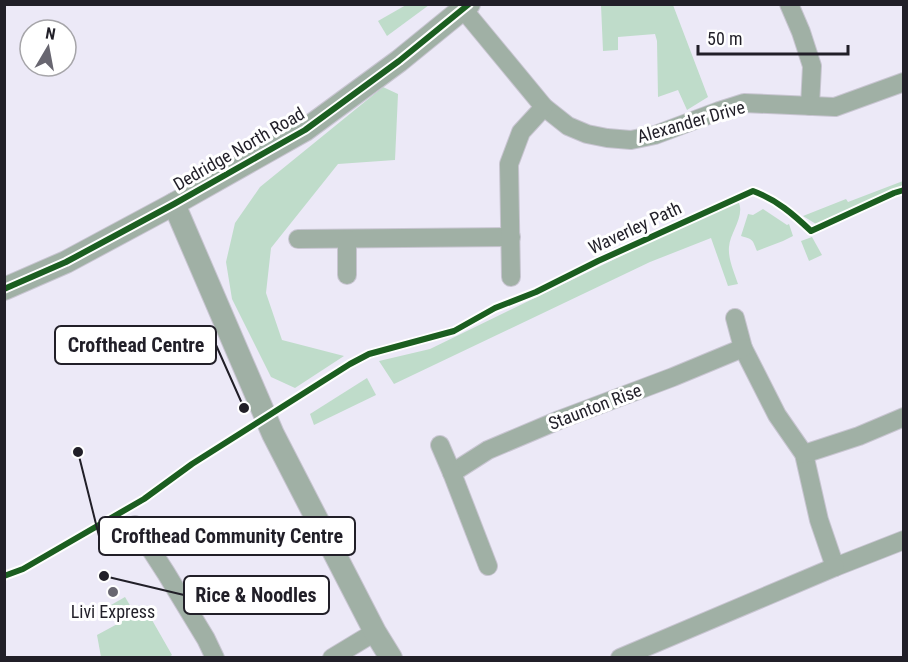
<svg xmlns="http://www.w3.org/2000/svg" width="908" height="662" viewBox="0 0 908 662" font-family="'Roboto Condensed',sans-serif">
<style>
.green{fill:#bfdcca}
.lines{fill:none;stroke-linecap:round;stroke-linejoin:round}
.minor-casing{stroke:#c8c5d1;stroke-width:20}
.tertiary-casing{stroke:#c8c5d1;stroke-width:24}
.minor{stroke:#a0b0a5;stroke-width:18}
.tertiary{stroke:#a0b0a5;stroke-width:22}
.cycleway-casing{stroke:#fff;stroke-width:10}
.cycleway{stroke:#1b5e20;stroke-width:6}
.poi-dot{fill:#686670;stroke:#fff;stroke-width:2}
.labels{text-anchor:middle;stroke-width:6;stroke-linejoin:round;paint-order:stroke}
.street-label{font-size:18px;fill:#211f28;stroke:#fff}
.poi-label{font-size:18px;fill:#211f28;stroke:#fff}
.leader{fill:none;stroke:#211f28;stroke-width:2}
.callout-dot{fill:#211f28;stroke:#fff;stroke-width:2}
.callout{fill:#fff;stroke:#211f28;stroke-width:2}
.callout-label{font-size:20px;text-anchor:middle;font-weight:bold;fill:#211f28}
</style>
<rect width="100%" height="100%" fill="#ece9f7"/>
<!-- green -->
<g class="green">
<path d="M 406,5 L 429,5 L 387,36 L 378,21 Z"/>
<path d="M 601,5 L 673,5 L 708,97 L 687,110 L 678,90 L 658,97 L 657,41 L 655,34 L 618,37 L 618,50 L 603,51 Z"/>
<path d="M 383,87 L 398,94 L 395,160 L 338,164 L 271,248 L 266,293 L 282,340 L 344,356 L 295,388 L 271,377 L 232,299 L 226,262 L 235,223 L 260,187 Z"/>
<path d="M 903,181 L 903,189 L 821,224 L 816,224 L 803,216 L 846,199 L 848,202 Z"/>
<path d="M 734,201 L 738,201 C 746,215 730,232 729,247 C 728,259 734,272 738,284 L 728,286 L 711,238 L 650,262 L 394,384 L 379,361 L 430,349 Z"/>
<path d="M 763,209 L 787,225 L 789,224 L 793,236 L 783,241 L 757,251 C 752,239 754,240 741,236 L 748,214 L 753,215 Z"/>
<path d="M 812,237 L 822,255 L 809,261 L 801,241 Z"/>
<path d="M 367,378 L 376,395 L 314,425 L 310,414 Z"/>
<path d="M 125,597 L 137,617 L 152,620 L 172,655 L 168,658 L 101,657 L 97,635 L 121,622 L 111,605 Z"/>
</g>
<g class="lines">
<!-- minor casing -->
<g class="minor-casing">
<g id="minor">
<path d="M 789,4 L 801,32 L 812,66 L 810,106"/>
<path d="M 463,9 L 544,107 L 568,126 L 587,134 L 607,138 L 631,140 L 655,135 L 719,111 L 744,103 L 835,107 L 904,82"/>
<path d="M 298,239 L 511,237"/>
<path d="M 347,239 L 347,275"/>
<path d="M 511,277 L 509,164 L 521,132 L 544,107"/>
<path d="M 735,318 L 743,348 L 777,415 L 804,454 L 819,520 L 835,567 L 904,540"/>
<path d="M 440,445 L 452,473 L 488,450 L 559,420 L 673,377 L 743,348"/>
<path d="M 804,454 L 859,436 L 904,417"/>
<path d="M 452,473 L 488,566"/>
<path d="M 135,525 L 166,573 L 206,639 L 215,658"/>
<path d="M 332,658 L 375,632"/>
<path d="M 620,658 L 835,567"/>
</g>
</g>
<!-- tertiary casing -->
<g class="tertiary-casing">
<g id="tertiary">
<path d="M 174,204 L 273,434 L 375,632 L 391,658"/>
<path d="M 4,289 L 66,262 L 174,204 L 305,130 L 399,61 L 469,4"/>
</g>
</g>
<!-- minor -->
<use href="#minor" class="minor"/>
<!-- tertiary -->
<use href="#tertiary" class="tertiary"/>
<!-- cycleway casing -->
<g class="cycleway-casing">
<g id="cycleway">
<path d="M 4,289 L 66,262 L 174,204 L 305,130 L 399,61 L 469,4"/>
<path d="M 4,576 L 23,569 L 144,499 L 192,464 L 350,364 L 369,354 L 454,331 L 495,308 L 536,292 L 598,261 L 753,191 C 777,200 793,214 811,231 L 894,193 L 904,190"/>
</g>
</g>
<!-- cycleway -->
<use href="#cycleway" class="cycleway"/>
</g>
<!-- markers -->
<circle class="poi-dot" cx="113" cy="592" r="6"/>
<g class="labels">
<!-- street labels -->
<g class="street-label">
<text transform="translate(691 122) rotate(-16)" y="6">Alexander Drive</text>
<text transform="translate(239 149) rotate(-30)" y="6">Dedridge North Road</text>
<text transform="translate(635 228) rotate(-25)" y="6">Waverley Path</text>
<text transform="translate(595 407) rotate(-21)" y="6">Staunton Rise</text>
</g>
<!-- poi labels -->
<g class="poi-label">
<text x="113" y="618">Livi Express</text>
</g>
</g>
<!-- callouts -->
<path class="leader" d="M244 408L216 345M78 452L99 536M104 576L184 595"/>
<g class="callout-dot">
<circle cx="244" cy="408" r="6"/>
<circle cx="78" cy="452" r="6"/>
<circle cx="104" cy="576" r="6"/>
</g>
<g class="callout">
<rect x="55" y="326" width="161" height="38" rx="6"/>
<rect x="99" y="517" width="256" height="38" rx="6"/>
<rect x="184" y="576" width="145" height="38" rx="6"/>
</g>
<g class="callout-label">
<text x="136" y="352">Crofthead Centre</text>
<text x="227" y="543">Crofthead Community Centre</text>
<text x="256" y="602">Rice &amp; Noodles</text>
</g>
<!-- border -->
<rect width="908" height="662" fill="none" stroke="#211f28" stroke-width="12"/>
<!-- north arrow -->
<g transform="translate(48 48) rotate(10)"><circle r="28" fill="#ffffff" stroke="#a6a5a9" stroke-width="1.5"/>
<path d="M0-4.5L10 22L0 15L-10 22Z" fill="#686670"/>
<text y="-9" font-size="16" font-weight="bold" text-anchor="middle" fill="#211f28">N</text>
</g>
<!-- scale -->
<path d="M698 45v9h150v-9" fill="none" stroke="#211f28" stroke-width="3"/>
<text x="707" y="45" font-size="18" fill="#211f28" stroke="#ffffff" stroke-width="4.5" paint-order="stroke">50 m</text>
</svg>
